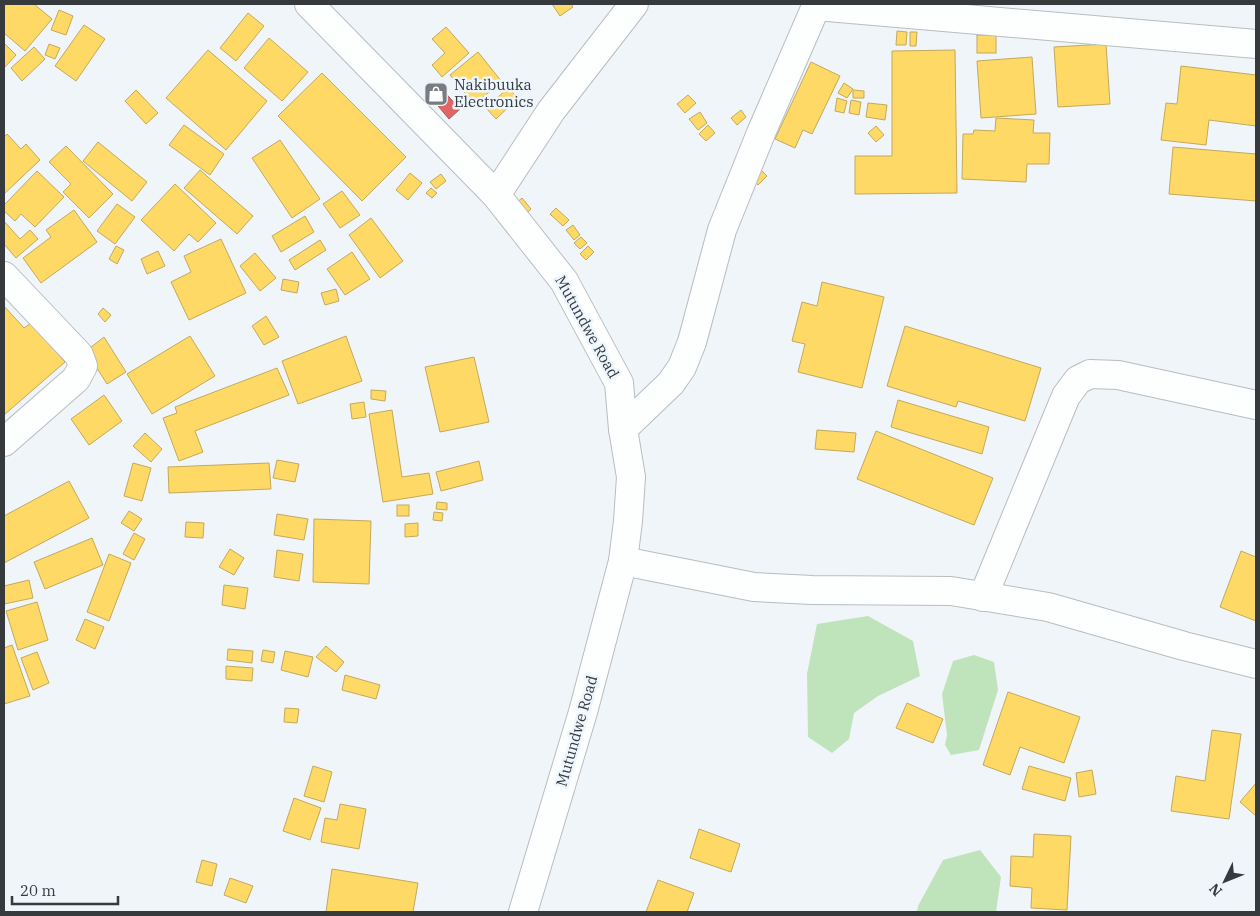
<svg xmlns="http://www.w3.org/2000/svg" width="1260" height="916" viewBox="0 0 1260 916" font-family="'IBM Plex Serif',serif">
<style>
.forest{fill:#bfe4bb}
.homes{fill:#ffd966;stroke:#c3a95a}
.shops{fill:#e06666;stroke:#ad595a}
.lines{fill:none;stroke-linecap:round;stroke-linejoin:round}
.minor-casing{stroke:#b9bdc0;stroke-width:30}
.secondary-casing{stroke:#b9bdc0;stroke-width:30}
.minor{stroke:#fdfefe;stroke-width:28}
.secondary{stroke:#fdfefe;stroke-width:28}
.labels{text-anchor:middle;stroke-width:5;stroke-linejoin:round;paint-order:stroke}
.poi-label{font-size:15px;fill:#373a3d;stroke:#edf5fd;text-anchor:start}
.street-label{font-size:15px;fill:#373a3d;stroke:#edf5fd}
</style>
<rect width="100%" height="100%" fill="#f0f5fa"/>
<!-- forest -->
<g class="forest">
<path d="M 868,616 L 913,641 L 920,676 L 878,696 L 854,713 L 849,739 L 832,753 L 808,737 L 807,674 L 817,624 Z"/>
<path d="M 974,655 L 994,662 L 998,690 L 979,750 L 951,755 L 945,745 L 947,735 L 942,694 L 953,661 Z"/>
<path d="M 980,850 L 1001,877 L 996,912 L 917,912 L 918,906 L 943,860 Z"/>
</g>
<!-- homes -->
<g class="homes">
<path d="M 4,4 L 34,4 L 52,19 L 25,51 L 4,33 Z"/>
<path d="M 552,4 L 571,4 L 573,7 L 560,16 Z"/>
<path d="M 59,10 L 73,16 L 66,35 L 51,30 Z"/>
<path d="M 248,13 L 264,26 L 236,61 L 220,48 Z"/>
<path d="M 84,25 L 105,39 L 76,81 L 55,66 Z"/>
<path d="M 446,27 L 469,53 L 442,77 L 432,65 L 445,53 L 432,39 Z"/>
<path d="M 897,31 L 907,32 L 906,45 L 896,45 Z"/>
<path d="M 910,32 L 917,32 L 916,46 L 910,46 Z"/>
<rect x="977" y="35" width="19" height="18"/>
<path d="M 269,38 L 308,72 L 282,101 L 244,68 Z"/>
<path d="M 4,43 L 16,55 L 4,68 Z"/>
<path d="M 49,44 L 60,48 L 55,59 L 45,55 Z"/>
<path d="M 1106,44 L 1110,104 L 1058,107 L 1054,47 Z"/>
<path d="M 34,47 L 45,59 L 22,81 L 11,68 Z"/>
<path d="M 208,50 L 267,101 L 226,150 L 166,98 Z"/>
<path d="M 955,50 L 957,193 L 855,194 L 855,156 L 892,156 L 892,51 Z"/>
<path d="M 478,52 L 502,82 L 474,104 L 450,75 Z"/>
<path d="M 1032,57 L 1036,114 L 981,118 L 977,61 Z"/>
<path d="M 811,62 L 840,76 L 812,134 L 803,130 L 795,148 L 775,139 Z"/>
<path d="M 1181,66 L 1256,75 L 1256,126 L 1209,120 L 1206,145 L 1161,140 L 1166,103 L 1177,104 Z"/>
<path d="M 322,73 L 406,157 L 362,201 L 278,116 Z"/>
<path d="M 844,83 L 853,89 L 847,98 L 838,93 Z"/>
<path d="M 508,88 L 518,98 L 496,119 L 486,108 Z"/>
<path d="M 136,90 L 158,113 L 146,124 L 125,101 Z"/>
<path d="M 853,90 L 864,91 L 864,98 L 853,98 Z"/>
<path d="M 688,95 L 696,103 L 685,113 L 677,104 Z"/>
<path d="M 837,98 L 847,101 L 844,113 L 835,111 Z"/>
<path d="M 851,100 L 861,102 L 859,115 L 849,113 Z"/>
<path d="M 868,103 L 887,105 L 885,120 L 866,117 Z"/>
<path d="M 741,110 L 746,117 L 737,125 L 731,118 Z"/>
<path d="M 700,112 L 707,123 L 698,130 L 689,119 Z"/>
<path d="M 996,118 L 1034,120 L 1033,133 L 1050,133 L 1049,164 L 1027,164 L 1026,182 L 962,179 L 963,134 L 973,134 L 974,130 L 995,131 Z"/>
<path d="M 184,125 L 224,154 L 210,175 L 169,145 Z"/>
<path d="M 708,125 L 715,133 L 706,141 L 699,134 Z"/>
<path d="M 876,126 L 884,135 L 876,142 L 868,133 Z"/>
<path d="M 7,134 L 21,149 L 26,144 L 40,160 L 4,194 L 4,137 Z"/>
<path d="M 280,140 L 320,199 L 292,218 L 252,158 Z"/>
<path d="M 98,142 L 147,182 L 132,201 L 83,161 Z"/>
<path d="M 66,146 L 113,194 L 89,218 L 63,192 L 71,184 L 49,162 Z"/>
<path d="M 1173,147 L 1256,154 L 1256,201 L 1169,194 Z"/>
<path d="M 759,168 L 767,176 L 758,185 L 750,177 Z"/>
<path d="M 200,170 L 253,216 L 237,234 L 184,188 Z"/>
<path d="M 37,171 L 64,197 L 35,227 L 21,214 L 15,221 L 4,211 L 4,205 Z"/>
<path d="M 410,173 L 422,183 L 408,200 L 396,190 Z"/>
<path d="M 441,174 L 446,181 L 436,189 L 430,182 Z"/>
<path d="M 175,184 L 216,223 L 198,242 L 189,234 L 174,251 L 141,220 Z"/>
<path d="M 431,188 L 437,193 L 432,198 L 426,193 Z"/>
<path d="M 342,191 L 360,215 L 340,228 L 323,204 Z"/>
<path d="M 522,198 L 531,209 L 523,217 L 513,206 Z"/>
<path d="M 117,204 L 135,217 L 115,244 L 97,231 Z"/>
<path d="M 556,208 L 569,220 L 563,226 L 550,214 Z"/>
<path d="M 74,210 L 97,242 L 41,283 L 23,258 L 51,237 L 46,230 Z"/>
<path d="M 305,216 L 314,232 L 281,252 L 272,236 Z"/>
<path d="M 371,218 L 403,261 L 380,278 L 349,235 Z"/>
<path d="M 4,221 L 20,239 L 30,230 L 38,239 L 16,258 L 4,244 Z"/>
<path d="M 573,225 L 580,235 L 574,240 L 566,230 Z"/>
<path d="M 581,237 L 587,243 L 580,249 L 574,243 Z"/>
<path d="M 221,239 L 246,293 L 189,320 L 171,282 L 191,272 L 184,256 Z"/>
<path d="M 320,240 L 326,250 L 295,270 L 289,260 Z"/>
<path d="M 116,246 L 124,250 L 117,264 L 109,259 Z"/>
<path d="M 588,246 L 594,252 L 586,260 L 580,254 Z"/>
<path d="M 158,251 L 165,266 L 147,274 L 141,259 Z"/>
<path d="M 352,252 L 370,279 L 345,295 L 327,269 Z"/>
<path d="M 255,253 L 276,278 L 260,291 L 240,266 Z"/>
<path d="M 283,279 L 299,282 L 297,293 L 281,290 Z"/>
<path d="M 822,282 L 884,297 L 862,388 L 798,372 L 805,344 L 792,341 L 802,302 L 817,306 Z"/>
<path d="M 336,289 L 339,301 L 325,305 L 321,293 Z"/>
<path d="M 4,306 L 24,328 L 31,323 L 65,362 L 4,415 Z"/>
<path d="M 103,308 L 111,315 L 105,322 L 98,314 Z"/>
<path d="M 266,316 L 279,337 L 264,345 L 252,326 Z"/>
<path d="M 905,326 L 1041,368 L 1025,421 L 958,401 L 956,407 L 887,386 Z"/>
<path d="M 190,336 L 215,376 L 152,414 L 127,374 Z"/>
<path d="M 346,336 L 362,381 L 298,404 L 282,361 Z"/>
<path d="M 104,337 L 126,372 L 107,384 L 86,351 Z"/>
<path d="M 474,357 L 489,422 L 440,432 L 425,367 Z"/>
<path d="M 277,368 L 289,395 L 195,431 L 203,452 L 179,461 L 163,418 L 177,413 L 175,407 Z"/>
<path d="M 371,390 L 386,391 L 385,401 L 371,399 Z"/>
<path d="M 104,395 L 122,421 L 89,445 L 71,419 Z"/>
<path d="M 898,400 L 989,427 L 982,454 L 891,427 Z"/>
<path d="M 364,402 L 366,417 L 352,419 L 350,404 Z"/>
<path d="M 392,410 L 402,477 L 429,473 L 433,494 L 383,502 L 369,414 Z"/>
<path d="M 817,430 L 856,433 L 854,452 L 815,449 Z"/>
<path d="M 876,431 L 993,478 L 974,525 L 857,479 Z"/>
<path d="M 145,433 L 162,449 L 151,462 L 133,446 Z"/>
<path d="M 277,460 L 299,464 L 295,482 L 273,478 Z"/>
<path d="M 479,461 L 483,480 L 441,491 L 436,472 Z"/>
<path d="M 133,463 L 151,468 L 142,501 L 124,496 Z"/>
<path d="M 269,463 L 271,489 L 169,493 L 168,467 Z"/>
<path d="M 69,481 L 89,518 L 4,563 L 4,516 Z"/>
<path d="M 437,502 L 447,503 L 447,510 L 436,509 Z"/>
<rect x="397" y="505" width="12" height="11"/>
<path d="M 129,511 L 142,519 L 134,531 L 121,523 Z"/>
<path d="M 434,512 L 443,513 L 442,521 L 433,520 Z"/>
<path d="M 277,514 L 308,519 L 304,540 L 274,535 Z"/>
<path d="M 314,519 L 371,521 L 369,584 L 313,582 Z"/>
<path d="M 186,522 L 204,523 L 203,538 L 185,537 Z"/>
<path d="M 418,523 L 418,536 L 405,537 L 405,524 Z"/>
<path d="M 134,533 L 145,539 L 134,560 L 123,554 Z"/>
<path d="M 92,538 L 103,565 L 45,589 L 34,562 Z"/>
<path d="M 230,549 L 244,558 L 234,575 L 219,567 Z"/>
<path d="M 277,550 L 303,554 L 299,581 L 274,577 Z"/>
<path d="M 1241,551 L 1256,557 L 1256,621 L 1220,607 Z"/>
<path d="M 109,554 L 131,563 L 109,621 L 87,612 Z"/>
<path d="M 29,580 L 33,598 L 4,604 L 4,586 Z"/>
<path d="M 224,585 L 248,588 L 245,609 L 222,605 Z"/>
<path d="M 37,602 L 48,640 L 18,650 L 6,611 Z"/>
<path d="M 85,619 L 104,627 L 95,649 L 76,640 Z"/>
<path d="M 12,645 L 30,696 L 4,704 L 4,648 Z"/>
<path d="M 326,646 L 344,662 L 336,672 L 316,657 Z"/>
<path d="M 228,649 L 253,651 L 252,663 L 227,660 Z"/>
<path d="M 263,650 L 275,652 L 273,663 L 261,661 Z"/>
<path d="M 285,651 L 313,657 L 308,677 L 281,670 Z"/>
<path d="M 37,652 L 49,683 L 33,690 L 21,658 Z"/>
<path d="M 226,666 L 253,668 L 252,681 L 226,679 Z"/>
<path d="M 345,675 L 380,685 L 376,699 L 342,690 Z"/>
<path d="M 1008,692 L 1080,717 L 1064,763 L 1020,747 L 1010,775 L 983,765 Z"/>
<path d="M 907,703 L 943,719 L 933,743 L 896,728 Z"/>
<path d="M 285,708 L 299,709 L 297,723 L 284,722 Z"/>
<path d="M 1212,730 L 1241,734 L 1229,819 L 1171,811 L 1176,776 L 1205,781 Z"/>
<path d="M 313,766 L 332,772 L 324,802 L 304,796 Z"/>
<path d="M 1029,766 L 1071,778 L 1065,801 L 1022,789 Z"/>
<path d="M 1092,770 L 1096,794 L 1079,797 L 1076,773 Z"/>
<path d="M 1256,783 L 1256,816 L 1240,802 Z"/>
<path d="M 294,798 L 321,808 L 310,840 L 283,831 Z"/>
<path d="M 340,804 L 366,809 L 359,849 L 321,842 L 325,818 L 337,820 Z"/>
<path d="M 699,829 L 740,844 L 731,872 L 690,858 Z"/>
<path d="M 1034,834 L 1071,836 L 1067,910 L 1031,908 L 1032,888 L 1010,886 L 1011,856 L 1033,857 Z"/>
<path d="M 202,860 L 217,864 L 212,886 L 196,882 Z"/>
<path d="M 332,869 L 418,883 L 413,912 L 326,912 Z"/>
<path d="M 230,878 L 253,886 L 246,903 L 224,895 Z"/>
<path d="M 658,880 L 694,893 L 687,912 L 646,912 Z"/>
</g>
<!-- shops -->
<path class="shops" d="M 438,85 L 460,109 L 449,119 L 428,94 Z"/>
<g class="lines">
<!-- minor casing -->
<g class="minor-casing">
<g id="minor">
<path d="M 816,6 L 1256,44"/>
<path d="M 496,195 L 551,111 L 634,4"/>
<path d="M 4,276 L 79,355 L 83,366 L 76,379 L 4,442"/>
<path d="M 623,429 L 671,383 L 682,367 L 692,342 L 722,230 L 761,133 L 817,4"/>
<path d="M 623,561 L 754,587 L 812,590 L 951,591 L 1048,607 L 1184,646 L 1256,664"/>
<path d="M 983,597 L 1066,396 L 1078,380 L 1090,374 L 1118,375 L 1256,405"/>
</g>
</g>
<!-- secondary casing -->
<g class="secondary-casing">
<path id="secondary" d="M 309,4 L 496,195 L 564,281 L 619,383 L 623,429 L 631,477 L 628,521 L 623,561 L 583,712 L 523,912"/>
</g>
<!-- minor -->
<use href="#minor" class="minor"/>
<!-- secondary -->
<use href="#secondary" class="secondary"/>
</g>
<!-- icons -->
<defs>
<g id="shop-square" transform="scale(1.25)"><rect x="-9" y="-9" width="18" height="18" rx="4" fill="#787b7f" stroke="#edf5fd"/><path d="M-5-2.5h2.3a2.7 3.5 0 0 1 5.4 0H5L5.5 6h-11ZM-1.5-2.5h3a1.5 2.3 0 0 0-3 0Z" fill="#fff"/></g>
</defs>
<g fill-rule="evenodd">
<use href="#shop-square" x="436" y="94"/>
</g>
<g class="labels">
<!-- poi labels -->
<g class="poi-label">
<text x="454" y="90">Nakibuuka<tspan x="454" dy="17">Electronics</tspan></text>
</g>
<!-- street labels -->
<g class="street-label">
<text transform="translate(587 327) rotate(61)" y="5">Mutundwe Road</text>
<text transform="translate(577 731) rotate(-74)" y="5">Mutundwe Road</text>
</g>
</g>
<!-- border -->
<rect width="1260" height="916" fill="none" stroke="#373a3d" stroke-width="10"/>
<!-- north arrow -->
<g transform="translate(1225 881) rotate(227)" stroke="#edf5fd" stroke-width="4" paint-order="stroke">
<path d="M0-4L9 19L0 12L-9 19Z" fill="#373a3d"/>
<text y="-8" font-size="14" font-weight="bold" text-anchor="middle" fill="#373a3d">N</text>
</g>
<!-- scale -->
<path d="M12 896v8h106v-8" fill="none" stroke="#373a3d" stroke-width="2.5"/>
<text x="20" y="896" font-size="15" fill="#373a3d" stroke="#edf5fd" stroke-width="4" paint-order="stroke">20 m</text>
</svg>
